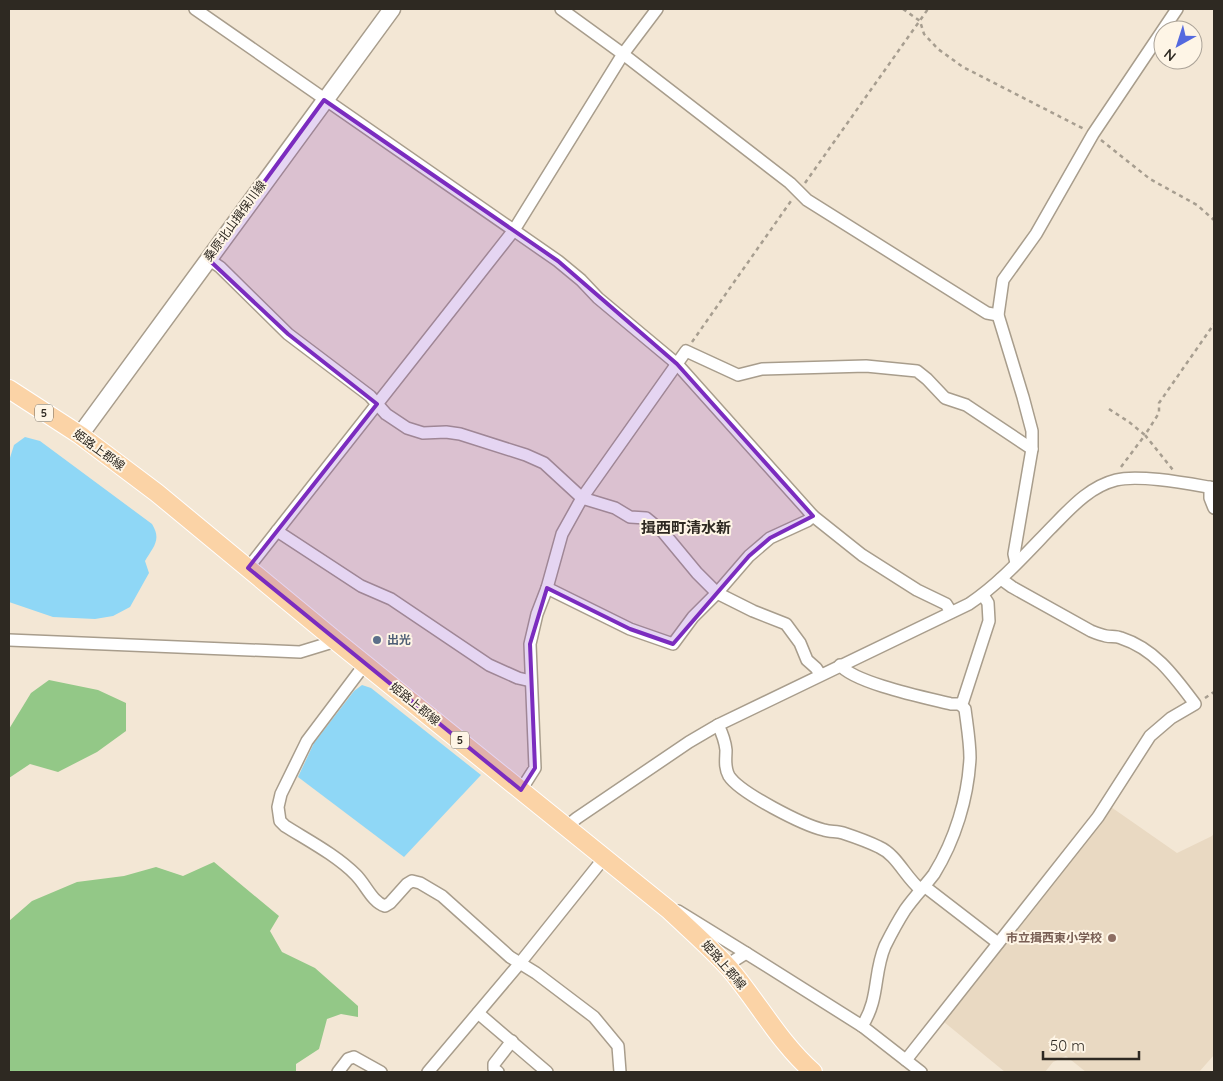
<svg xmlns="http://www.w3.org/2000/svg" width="1223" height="1081" viewBox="0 0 1223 1081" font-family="Quicksand,'Noto Sans JP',sans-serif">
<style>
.built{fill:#e9d9c2}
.forest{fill:#93c887}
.water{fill:#8fd7f6}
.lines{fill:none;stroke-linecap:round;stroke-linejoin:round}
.street-casing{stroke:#a89d8c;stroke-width:14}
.secondary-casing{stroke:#a89d8c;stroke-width:19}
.primary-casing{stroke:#fff;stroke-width:20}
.path{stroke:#a79e90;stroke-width:2.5;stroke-dasharray:4 4;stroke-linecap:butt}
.street{stroke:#fff;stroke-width:11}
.secondary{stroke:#fff;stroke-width:16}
.primary{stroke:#fbd3a6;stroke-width:18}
.marked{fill:#7b2cbf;fill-opacity:0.2;stroke:#7b2cbf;stroke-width:4;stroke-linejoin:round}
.service-dot{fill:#5c6f8a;stroke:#fef5e6;stroke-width:2}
.education-dot{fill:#8d6e63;stroke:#fef5e6;stroke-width:2}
.labels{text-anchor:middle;stroke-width:4;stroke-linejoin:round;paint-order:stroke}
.shield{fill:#fef5e6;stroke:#6c665d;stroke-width:1}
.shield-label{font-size:11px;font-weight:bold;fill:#2e2922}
.street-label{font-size:12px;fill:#2e2922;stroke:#fef5e6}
.service-label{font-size:12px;font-weight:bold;fill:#4e5e75;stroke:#fef5e6;text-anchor:start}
.education-label{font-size:12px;font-weight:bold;fill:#785e54;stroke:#fef5e6;text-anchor:end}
.quarter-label{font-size:15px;font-weight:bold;fill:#2e2922;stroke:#fef5e6}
</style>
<rect width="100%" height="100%" fill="#f3e7d5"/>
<!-- built -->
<path class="built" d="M 1111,807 L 1177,853 L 1212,836 L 1214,833 L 1214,1055 L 1199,1072 L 1086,1072 L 1066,1056 L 1053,1062 L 1045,1072 L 1005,1072 L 944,1022 Z"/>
<!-- forest -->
<g class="forest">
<path d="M 49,680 L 98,690 L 126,703 L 126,731 L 97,752 L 58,772 L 30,764 L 9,778 L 9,729 L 31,693 Z"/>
<path d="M 214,862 L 279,916 L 270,931 L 282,952 L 315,968 L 358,1006 L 358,1017 L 341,1014 L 327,1019 L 319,1049 L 296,1064 L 296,1072 L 9,1072 L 9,921 L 32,901 L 77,882 L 124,876 L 156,867 L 183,876 Z"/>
</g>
<!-- water -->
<g class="water">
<path d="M 25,437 L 40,441 L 152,524 C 162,540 153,547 145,561 L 149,573 L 130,607 L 113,616 L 95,619 L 53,617 L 9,602 L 9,461 L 14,445 Z"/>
<path d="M 362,685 L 371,688 L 481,775 L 404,857 L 298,777 L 314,743 L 354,691 Z"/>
</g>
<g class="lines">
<!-- street casing -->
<g class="street-casing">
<g id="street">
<path d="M 195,9 L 558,261 L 581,280 L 598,298 L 677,364 L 813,516 L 862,555 L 917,590 L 946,604 L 951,612"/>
<path d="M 561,9 L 623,54 L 790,183 L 807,200 L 987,313 L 998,315"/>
<path d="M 208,259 L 220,267 L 288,334 L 370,396 L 386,414 L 407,428 L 423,433 L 446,432 L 460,434 L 526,455 L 544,463 L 582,498 L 615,508 L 630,517 L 646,518 L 663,532 L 697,573 L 717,593 L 753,611 L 786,624 L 800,643 L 807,660 L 816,668 L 820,674"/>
<path d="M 1210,487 L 1210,498 L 1214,508"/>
<path d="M 277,531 L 361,586 L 391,599 L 489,665 L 518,678 L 531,681"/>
<path d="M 1016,563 L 1014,554 L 1032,449 L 1032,431 L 1023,397 L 998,315 L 1003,280 L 1036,234 L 1093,134 L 1177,9"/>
<path d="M 248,568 L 514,230 L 623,54 L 657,9"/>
<path d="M 547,588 L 630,629 L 673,644 L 693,617 L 717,593 L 749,556 L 770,538 L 807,521 L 813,516"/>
<path d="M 9,640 L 300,652 L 336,641"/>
<path d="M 365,664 L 307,741 L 281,794 L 278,807 L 280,821 L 285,826 C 309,841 336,855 356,875 C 366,885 372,902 385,906 L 390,903 L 407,884 L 412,881 L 420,883 L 442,896 L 510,957 L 536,973 L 594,1017 L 618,1046 L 620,1072"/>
<path d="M 840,665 C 854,683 927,698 951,704 L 960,704 L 963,701 L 989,621 L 988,603 L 983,595"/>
<path d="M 718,725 C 722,733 725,741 726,750 C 726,759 724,767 729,776 C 740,793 803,825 824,830 C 830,832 837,831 843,833 C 855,837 867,841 879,847 C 897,855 905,877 921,890"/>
<path d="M 521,790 L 535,768 L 530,644 L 537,614 L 547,588 L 562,534 L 582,498 L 686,351 L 738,375 L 762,369 L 866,366 L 917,371 L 927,379 L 945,398 L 966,405 L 1032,449"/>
<path d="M 566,827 L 577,818 L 689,742 L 718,725 L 969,604 C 999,584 1024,556 1050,529 C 1069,510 1088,487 1116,480 C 1139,474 1190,484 1214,488"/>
<path d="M 924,886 L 998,943"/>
<path d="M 678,911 L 746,953"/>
<path d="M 729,969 L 735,960 L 746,953 L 862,1026 L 921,1072"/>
<path d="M 478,1013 L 547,1072"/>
<path d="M 862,1026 C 880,998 873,974 885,946 C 891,934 898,921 905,910 C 914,897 925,886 934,874 C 955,840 968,798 970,758 C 970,742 967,725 965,709 L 960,704"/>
<path d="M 906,1060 L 1098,817 L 1150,736 L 1171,718 L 1195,704 C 1174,676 1155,649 1121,638 C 1116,636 1111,637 1106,636 C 1101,635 1096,633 1091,631 L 1012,587 L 1001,579"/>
<path d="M 338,1072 L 348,1059 L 354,1057 L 381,1072"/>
<path d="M 428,1072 L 520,963 L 604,858"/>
<path d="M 498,1072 L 494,1069 L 494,1064 L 512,1041"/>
</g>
</g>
<!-- secondary casing -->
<g class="secondary-casing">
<path id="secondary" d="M 80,435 L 392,9"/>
</g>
<!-- primary casing -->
<g class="primary-casing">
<path id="primary" d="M 9,389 L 80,435 L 157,493 L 336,641 L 669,910 C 689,929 710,947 729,968 C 758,1002 779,1042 813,1072"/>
</g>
<!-- path -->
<g class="path">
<path d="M 903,9 L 920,21 L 924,34 L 938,49 L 963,67 L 1084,129"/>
<path d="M 1101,140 L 1150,179 L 1197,205 L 1214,220"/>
<path d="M 805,183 L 928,9"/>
<path d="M 692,342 L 791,201"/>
<path d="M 1109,409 L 1129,422 L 1145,435 L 1159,413 L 1159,403 L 1214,324"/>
<path d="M 1121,467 L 1145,435 L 1173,470"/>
<path d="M 1205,698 L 1214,692"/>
</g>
<!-- street -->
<use href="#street" class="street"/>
<!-- secondary -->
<use href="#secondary" class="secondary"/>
<!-- primary -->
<use href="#primary" class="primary"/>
</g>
<!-- marked area -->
<path class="marked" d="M 324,100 L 558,261 L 677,364 L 813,516 L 770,538 L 749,556 L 673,644 L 630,629 L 547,588 L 530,644 L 535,768 L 521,790 L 248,568 L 377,404 L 288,334 L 208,259 Z"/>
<!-- markers -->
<circle class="service-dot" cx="377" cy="640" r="5"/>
<circle class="education-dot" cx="1112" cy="938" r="5"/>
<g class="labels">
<!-- shield labels -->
<g class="shield">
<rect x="35" y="404.5" width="18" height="17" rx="4"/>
<rect x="451" y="731.5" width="18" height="17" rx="4"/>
</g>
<g class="shield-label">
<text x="44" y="417">5</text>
<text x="460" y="744">5</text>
</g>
<!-- street labels -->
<g class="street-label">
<text transform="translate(235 221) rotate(-54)" y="4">桑原北山揖保川線</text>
<text transform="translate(99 450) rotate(36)" y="4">姫路上郡線</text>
<text transform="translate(415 704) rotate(39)" y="4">姫路上郡線</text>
<text transform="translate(724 965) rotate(49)" y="4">姫路上郡線</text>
</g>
<!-- service labels -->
<g class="service-label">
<text x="387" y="644">出光</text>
</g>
<!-- education labels -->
<g class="education-label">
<text x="1102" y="942">市立揖西東小学校</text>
</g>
<!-- quarter labels -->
<g class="quarter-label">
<text x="686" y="533">揖西町清水新</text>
</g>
</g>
<!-- border -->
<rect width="1223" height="1081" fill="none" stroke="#2e2922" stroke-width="20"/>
<!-- north arrow -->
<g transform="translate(1178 45) rotate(219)"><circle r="24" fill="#fef5e6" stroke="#aba398"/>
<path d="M0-4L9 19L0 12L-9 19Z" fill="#5469df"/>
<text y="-8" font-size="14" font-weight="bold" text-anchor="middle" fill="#2e2922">N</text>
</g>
<!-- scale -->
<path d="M1043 1051v8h96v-8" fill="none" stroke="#2e2922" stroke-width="2.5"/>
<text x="1050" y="1051" font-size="15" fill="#2e2922" stroke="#fef5e6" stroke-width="4" paint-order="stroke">50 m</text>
</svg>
